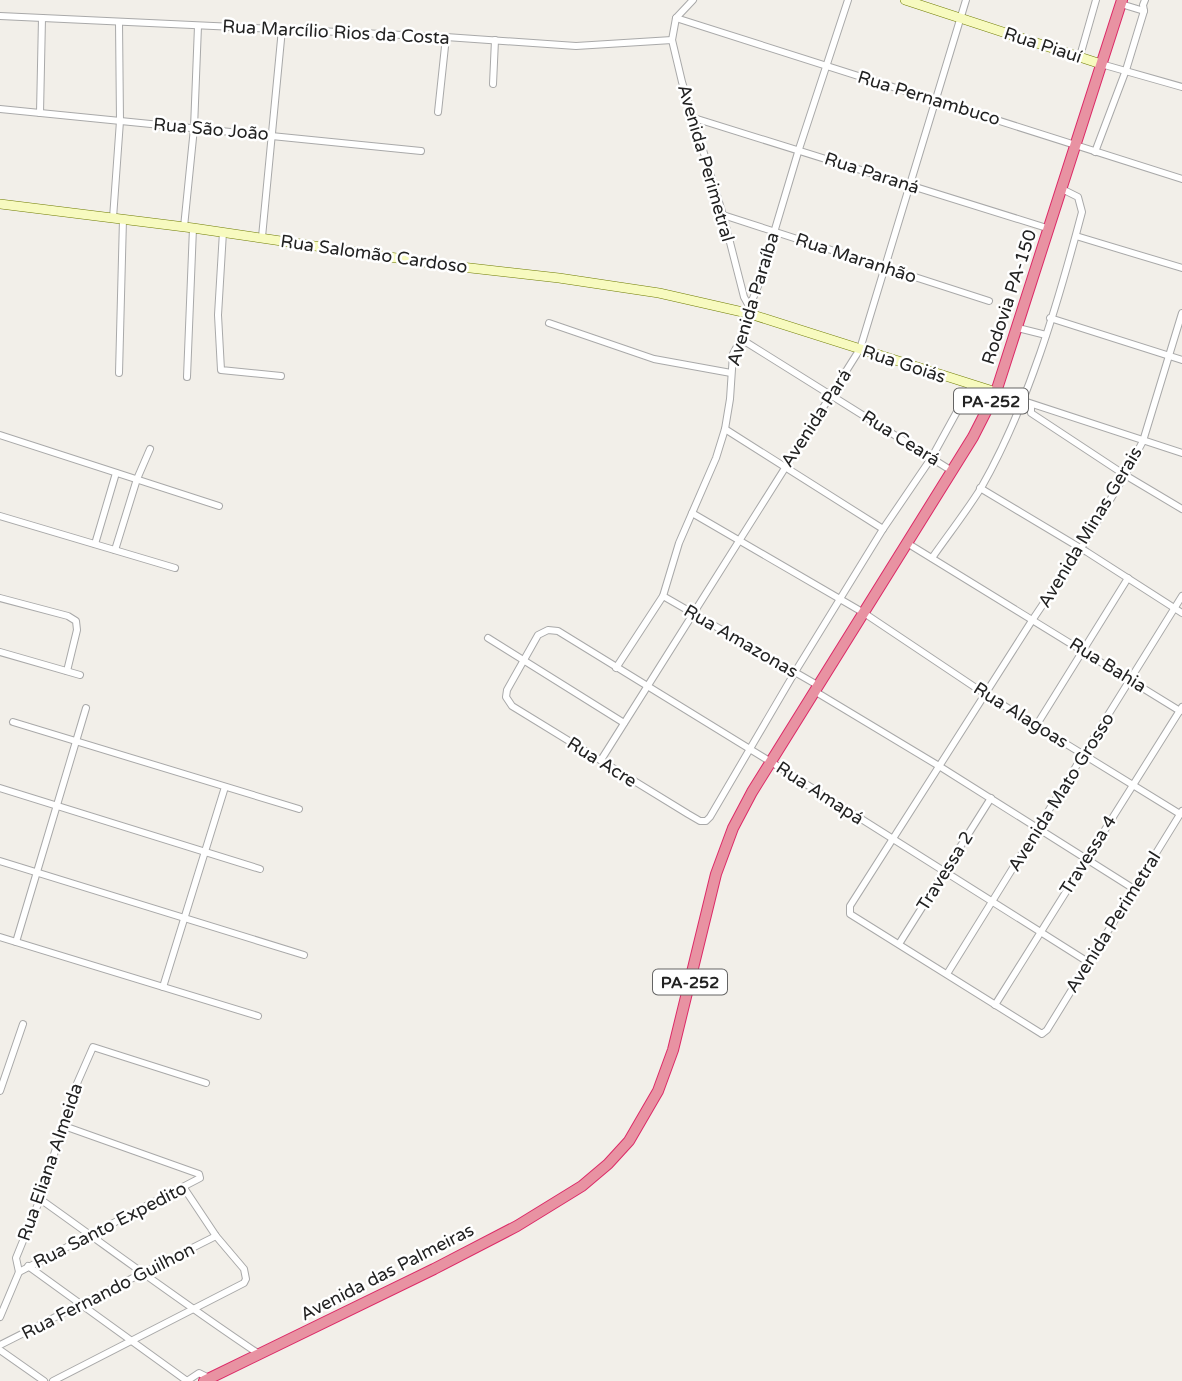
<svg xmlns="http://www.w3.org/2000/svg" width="1182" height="1381" viewBox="0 0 1182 1381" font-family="'Varela Round',sans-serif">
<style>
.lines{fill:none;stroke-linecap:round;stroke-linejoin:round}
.street-casing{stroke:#a9a9a9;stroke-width:8}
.secondary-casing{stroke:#707d05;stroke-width:10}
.highway-casing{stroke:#dc2a67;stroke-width:12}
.street{stroke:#fff;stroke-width:6}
.secondary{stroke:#f7fabf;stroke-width:9}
.highway{stroke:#e892a2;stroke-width:10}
.labels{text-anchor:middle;stroke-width:5;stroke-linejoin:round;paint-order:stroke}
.shield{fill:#fff;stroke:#646464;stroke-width:2}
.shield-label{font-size:16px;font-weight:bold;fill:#222}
.street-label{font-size:18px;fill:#222;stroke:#fff}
</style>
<rect width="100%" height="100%" fill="#f2efe9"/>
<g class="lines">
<!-- street casing -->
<g class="street-casing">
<g id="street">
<path d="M 693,0 L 676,18 L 672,40 L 682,82 L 723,215 L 744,297 L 749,306"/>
<path d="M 1121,4 L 1144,11"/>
<path d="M 0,16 L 446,37 L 576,46 L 672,40"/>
<path d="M 676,18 L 1182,179"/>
<path d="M 1080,56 L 1096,0"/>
<path d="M 1101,64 L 1182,87"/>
<path d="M 493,84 L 495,40"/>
<path d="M 0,109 L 421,151"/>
<path d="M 438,112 L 446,37"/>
<path d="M 40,113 L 42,18"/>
<path d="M 694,118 L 1050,229"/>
<path d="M 1095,152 L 1126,70 L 1144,11 L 1143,5 L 1145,0"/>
<path d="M 723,215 L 989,301"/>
<path d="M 113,218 L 120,121 L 119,22"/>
<path d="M 184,227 L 194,128 L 198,26"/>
<path d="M 223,232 L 218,315 L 221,370 L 281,376"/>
<path d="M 1076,236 L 1182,268"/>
<path d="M 262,237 L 282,29"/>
<path d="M 1182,313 L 1143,441 L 1125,475 L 1085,542 L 1033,619 L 850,906 L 850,914 L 1042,1034 L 1047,1030 L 1182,811"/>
<path d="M 1050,318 L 1182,360"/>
<path d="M 549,323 L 654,359 L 731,373"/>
<path d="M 1018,328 L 1046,335"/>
<path d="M 741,339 L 952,471"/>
<path d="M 119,373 L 123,219"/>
<path d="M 187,377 L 193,228"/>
<path d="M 971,386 L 932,457 L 883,529 L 795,672 L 710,817 L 706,821 L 700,821 L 688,814 L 512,706 L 506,697 L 507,690 L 538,635 L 548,630 L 558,631 C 629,675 700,719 771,762 L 1088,962"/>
<path d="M 996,392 L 1182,453"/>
<path d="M 1031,404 L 1031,413 L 1125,475 L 1182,509"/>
<path d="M 725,429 L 883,529"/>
<path d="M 0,435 L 219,506"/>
<path d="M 980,488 L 1087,552 L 1182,613"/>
<path d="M 692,513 L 864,613 L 985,694 L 1180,814"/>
<path d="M 0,516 L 175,568"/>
<path d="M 907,543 L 1180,711"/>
<path d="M 95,544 L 116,473"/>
<path d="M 115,550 L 137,479 L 150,449"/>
<path d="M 932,558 C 948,535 966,512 981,488 C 1028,406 1058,303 1082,212 L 1078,197 L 1062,189"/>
<path d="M 663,596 L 819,686"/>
<path d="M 0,598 L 68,616 L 76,621 L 77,630 L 67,671"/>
<path d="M 488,638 L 624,723"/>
<path d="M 0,652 L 80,675"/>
<path d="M 616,668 L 663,596 L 679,543 L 716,458 L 725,429 L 730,399 L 733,354 L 741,339 L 747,313 L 758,286 L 799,149 L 848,0"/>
<path d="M 816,692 L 939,766 L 1134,889"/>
<path d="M 13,722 L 299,809"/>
<path d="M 1036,726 L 1128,578"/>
<path d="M 601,760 L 860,349 L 966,0"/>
<path d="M 0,788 L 260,869"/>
<path d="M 0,861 L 304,955"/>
<path d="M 0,937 L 258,1016"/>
<path d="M 16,942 L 86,708"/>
<path d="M 899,944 L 991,798"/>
<path d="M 947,974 L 1182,596"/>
<path d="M 163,987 L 225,787"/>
<path d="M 995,1005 L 1182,707"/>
<path d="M 0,1091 L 23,1024"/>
<path d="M 40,1199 C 113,1251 184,1304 259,1354"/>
<path d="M 28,1266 L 187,1381 L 199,1373 L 209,1378"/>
<path d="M 19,1272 L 200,1178 L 199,1174 L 64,1126"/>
<path d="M 0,1317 L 19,1272 L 16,1258 L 40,1199 L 75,1088 L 93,1047 L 206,1083"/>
<path d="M 0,1345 L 216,1236"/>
<path d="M 0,1350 L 44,1381"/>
<path d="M 53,1381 L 244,1283 L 246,1279 L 244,1269 L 216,1236 L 184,1188"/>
</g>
</g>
<!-- secondary casing -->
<g class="secondary-casing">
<g id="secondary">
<path d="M 905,0 L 1101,64"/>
<path d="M 0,204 L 193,228 L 444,265 L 559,278 L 659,293 L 747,313 L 996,392"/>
</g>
</g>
<!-- highway casing -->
<g class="highway-casing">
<path id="highway" d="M 204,1381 L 434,1269 L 517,1226 L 582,1186 L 608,1164 L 629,1141 L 658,1091 L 673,1050 L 716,874 L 733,828 L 752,792 L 973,437 L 996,392 L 1122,0"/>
</g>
<!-- street -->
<use href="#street" class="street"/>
<!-- secondary -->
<use href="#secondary" class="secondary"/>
<!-- highway -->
<use href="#highway" class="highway"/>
</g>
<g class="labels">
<!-- shield labels -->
<g class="shield">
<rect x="954" y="388.5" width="74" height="25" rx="5"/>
<rect x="653" y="969.5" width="74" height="25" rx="5"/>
</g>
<g class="shield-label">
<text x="991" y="407">PA-252</text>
<text x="690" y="988">PA-252</text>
</g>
<!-- street labels -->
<g class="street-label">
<text transform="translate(336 32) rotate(3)" y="6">Rua Marcílio Rios da Costa</text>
<text transform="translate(1043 45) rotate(18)" y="6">Rua Piauí</text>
<text transform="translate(929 98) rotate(17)" y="6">Rua Pernambuco</text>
<text transform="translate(211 129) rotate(5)" y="6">Rua São João</text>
<text transform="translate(706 163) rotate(74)" y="6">Avenida Perimetral</text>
<text transform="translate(872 173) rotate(18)" y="6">Rua Paraná</text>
<text transform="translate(374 254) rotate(8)" y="6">Rua Salomão Cardoso</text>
<text transform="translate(856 258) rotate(18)" y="6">Rua Maranhão</text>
<text transform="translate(1009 297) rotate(-72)" y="6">Rodovia PA-150</text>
<text transform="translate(753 299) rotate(-73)" y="6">Avenida Paraíba</text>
<text transform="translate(904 364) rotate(18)" y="6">Rua Goiás</text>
<text transform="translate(816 418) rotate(-57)" y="6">Avenida Pará</text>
<text transform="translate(901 438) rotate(32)" y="6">Rua Ceará</text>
<text transform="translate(1090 527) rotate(-59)" y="6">Avenida Minas Gerais</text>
<text transform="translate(741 641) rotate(30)" y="6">Rua Amazonas</text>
<text transform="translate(1108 665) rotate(32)" y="6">Rua Bahia</text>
<text transform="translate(1021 715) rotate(32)" y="6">Rua Alagoas</text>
<text transform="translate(602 762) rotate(32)" y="6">Rua Acre</text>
<text transform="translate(1061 792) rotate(-58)" y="6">Avenida Mato Grosso</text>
<text transform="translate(820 793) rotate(33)" y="6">Rua Amapá</text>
<text transform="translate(1088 855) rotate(-58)" y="6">Travessa 4</text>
<text transform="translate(945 871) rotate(-58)" y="6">Travessa 2</text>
<text transform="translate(1113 922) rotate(-58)" y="6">Avenida Perimetral</text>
<text transform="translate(50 1162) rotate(-71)" y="6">Rua Eliana Almeida</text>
<text transform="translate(110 1225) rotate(-27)" y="6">Rua Santo Expedito</text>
<text transform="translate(387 1272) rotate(-27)" y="6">Avenida das Palmeiras</text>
<text transform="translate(108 1291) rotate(-27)" y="6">Rua Fernando Guilhon</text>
</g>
</g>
</svg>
